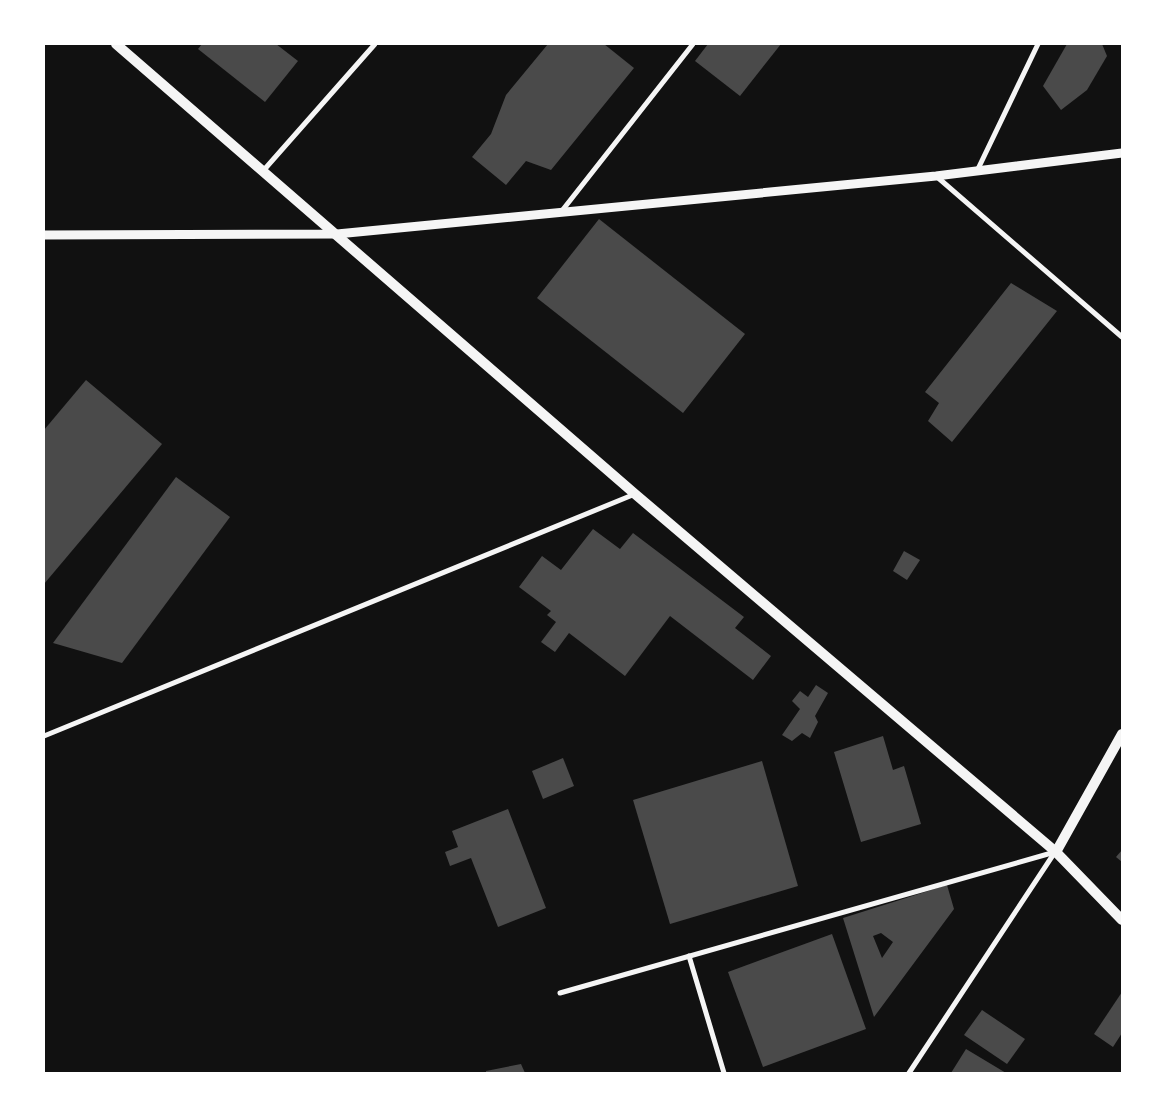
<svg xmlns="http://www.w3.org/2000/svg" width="1166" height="1117" viewBox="0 0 1166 1117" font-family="Karla,sans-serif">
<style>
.building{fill:#4a4a4a;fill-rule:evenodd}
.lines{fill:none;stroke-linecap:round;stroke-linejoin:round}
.minor{stroke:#f5f5f5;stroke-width:5}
.tertiary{stroke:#f5f5f5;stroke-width:9}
.secondary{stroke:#f5f5f5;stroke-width:10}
</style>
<rect width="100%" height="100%" fill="#111"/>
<!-- building -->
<g class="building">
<path d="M 202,44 L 276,44 L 298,61 L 265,102 L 198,49 Z"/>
<path d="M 548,44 L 604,44 L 634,68 L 551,170 L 526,161 L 506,185 L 472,157 L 491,134 L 506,95 Z"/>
<path d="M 708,44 L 781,44 L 740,96 L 695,61 Z"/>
<path d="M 1067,44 L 1102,44 L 1107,56 L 1087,90 L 1061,110 L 1043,86 Z"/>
<path d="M 599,219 L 745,334 L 683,413 L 537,298 Z"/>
<path d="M 1011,283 L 1057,311 L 952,442 L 928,421 L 939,403 L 925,392 Z"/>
<path d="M 86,380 L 162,444 L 44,584 L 44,430 Z"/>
<path d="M 176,477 L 230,517 L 122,663 L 53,643 Z"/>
<path d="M 593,529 L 620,549 L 633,533 L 744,617 L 735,628 L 771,656 L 753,680 L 670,616 L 625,676 L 569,633 L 555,652 L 541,642 L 556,622 L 547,615 L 551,611 L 519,587 L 542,556 L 561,570 Z"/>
<path d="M 904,551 L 920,560 L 907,580 L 893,571 Z"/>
<path d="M 816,685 L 828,693 L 815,716 L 818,722 L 810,738 L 802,733 L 792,741 L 782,735 L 800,709 L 792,701 L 800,691 L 808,697 Z"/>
<path d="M 883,736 L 893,770 L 904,766 L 921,824 L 861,842 L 834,752 Z"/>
<path d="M 563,758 L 574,786 L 543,799 L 532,771 Z"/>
<path d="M 762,761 L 798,886 L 670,924 L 633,800 Z"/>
<path d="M 508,809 L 546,908 L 498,927 L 471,858 L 450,866 L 445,852 L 458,847 L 452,831 Z"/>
<path d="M 1122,850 L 1122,862 L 1116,857 Z"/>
<path d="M 947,885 L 954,909 L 874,1017 L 843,918 ZM 881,933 L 893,942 L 882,958 L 873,936 Z"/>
<path d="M 832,934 L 866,1029 L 763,1067 L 728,972 Z"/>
<path d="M 1122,992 L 1122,1033 L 1113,1047 L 1094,1034 Z"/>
<path d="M 982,1010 L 1025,1039 L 1007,1064 L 964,1035 Z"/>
<path d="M 966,1049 L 1006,1073 L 951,1073 Z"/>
<path d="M 521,1064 L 525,1073 L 486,1073 L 486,1071 Z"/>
</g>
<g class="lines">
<!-- minor -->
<g class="minor">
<path d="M 263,171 L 375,44"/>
<path d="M 977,171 L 1038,44"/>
<path d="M 936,176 L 1122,337"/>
<path d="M 561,212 L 693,44"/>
<path d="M 44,736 L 635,494"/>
<path d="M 689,956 L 724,1073"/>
<path d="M 560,993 L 1055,852"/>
<path d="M 909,1073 L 1055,852"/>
</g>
<!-- tertiary -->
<path class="tertiary" d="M 44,235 L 337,234 L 936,176 L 1122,153"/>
<!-- secondary -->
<g class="secondary">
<path d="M 116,44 L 635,494 L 1056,852 L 1122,920"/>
<path d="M 1056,852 L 1122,734"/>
</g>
</g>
<!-- border -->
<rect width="1166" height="1117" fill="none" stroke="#ffffff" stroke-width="90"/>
</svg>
